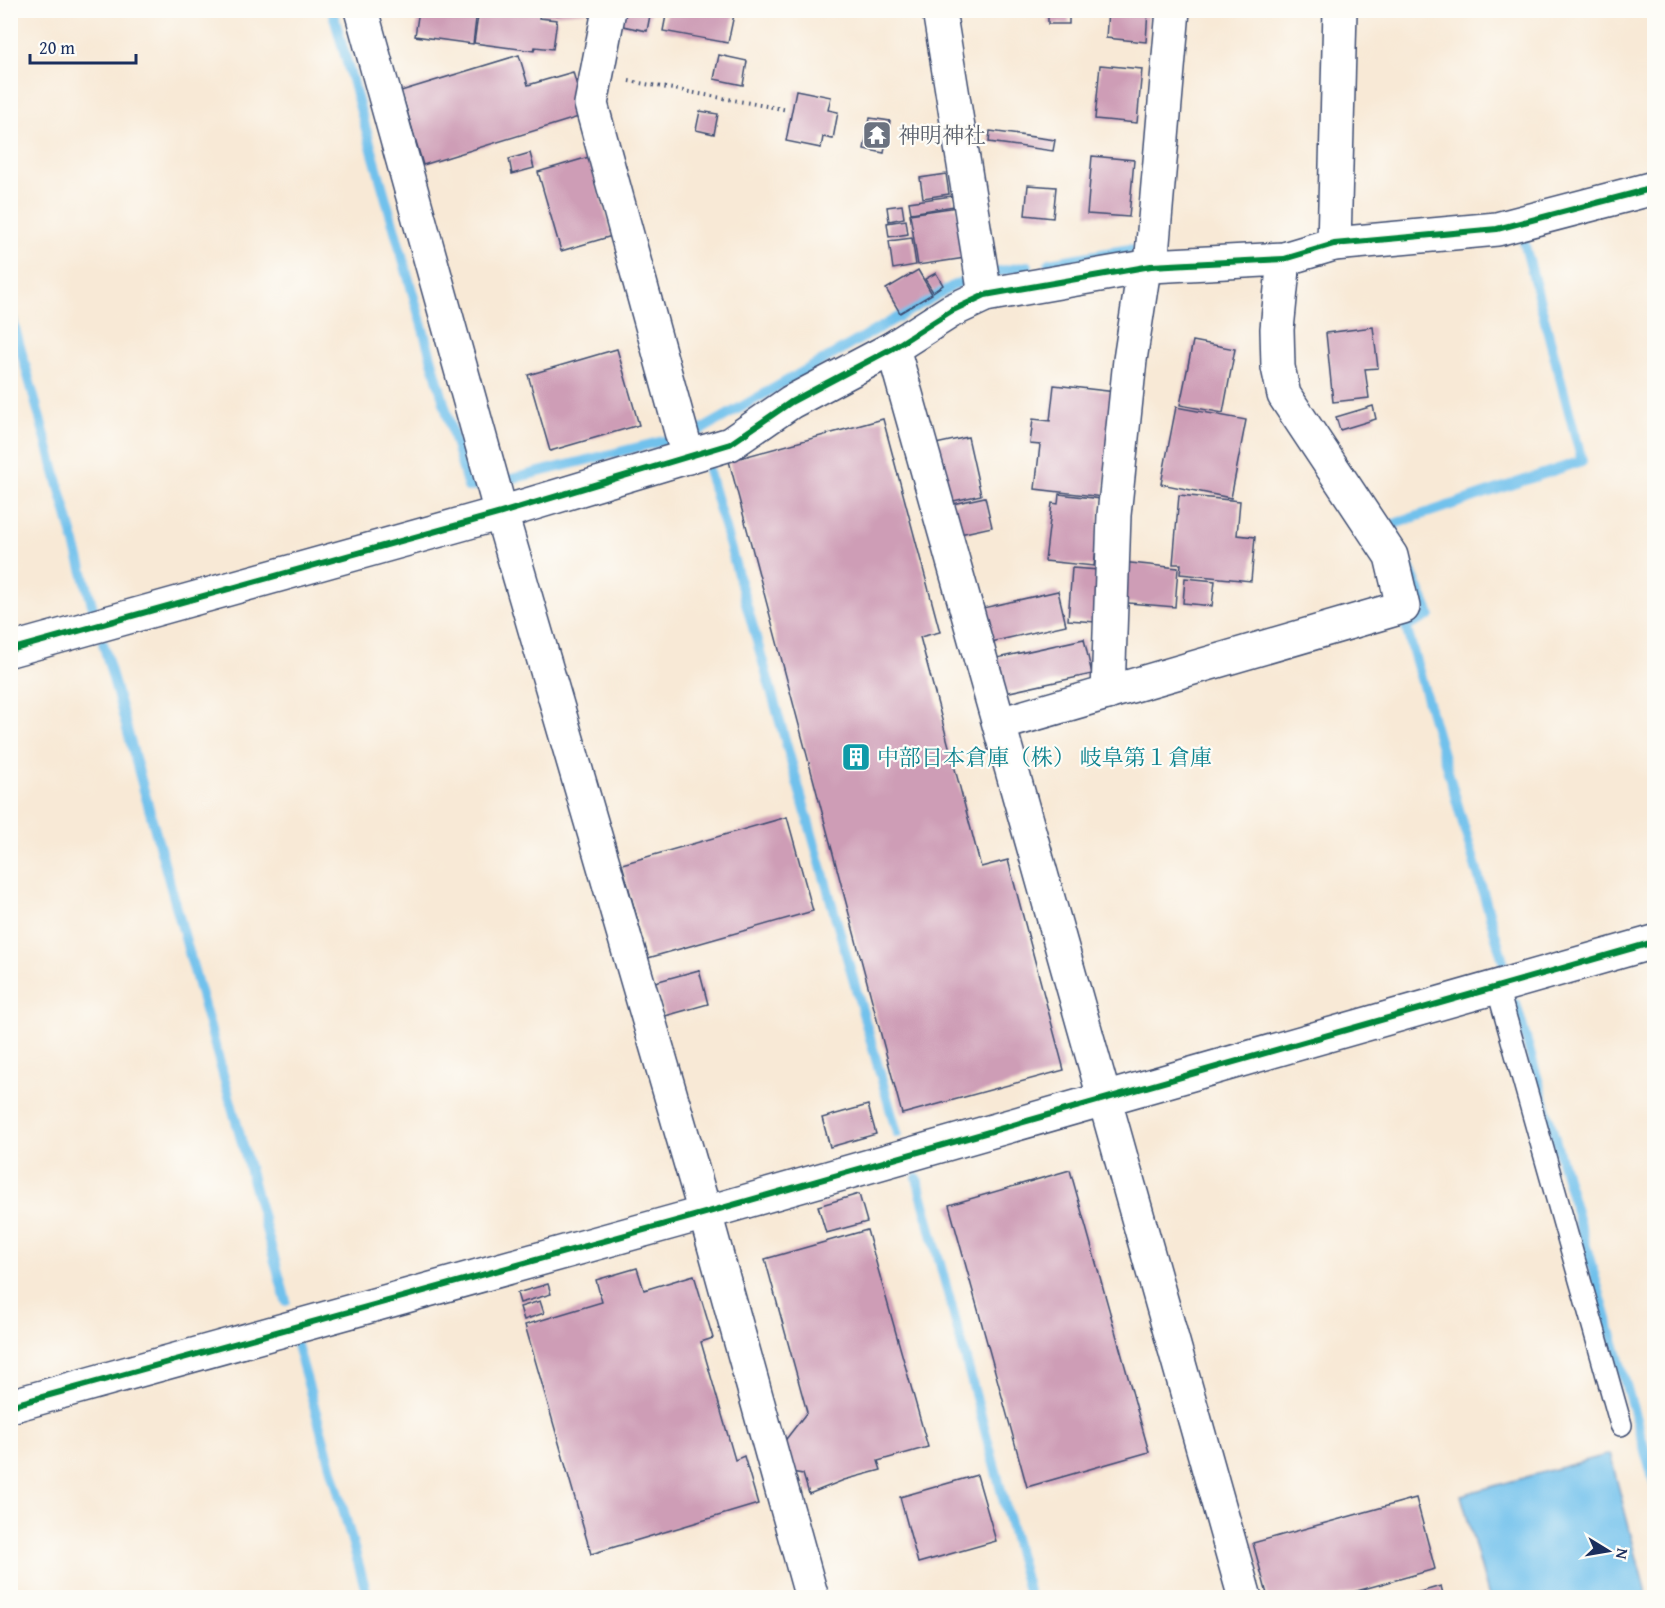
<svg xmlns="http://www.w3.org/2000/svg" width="1665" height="1608" viewBox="0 0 1665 1608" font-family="'Gentium Book Plus','Noto Serif JP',serif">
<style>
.water{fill:#71c1ec;stroke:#4678a5;stroke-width:1.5}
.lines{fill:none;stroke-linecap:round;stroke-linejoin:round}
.stream{stroke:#71c1ec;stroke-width:10}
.building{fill:#ce9db6}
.lane-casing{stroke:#3c4b70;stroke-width:24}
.street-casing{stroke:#3c4b70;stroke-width:36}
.secondary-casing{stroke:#3c4b70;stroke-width:36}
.path{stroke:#3c4b70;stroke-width:4;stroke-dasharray:1.5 4.5;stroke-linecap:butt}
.lane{stroke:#fff;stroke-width:21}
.street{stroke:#fff;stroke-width:33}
.secondary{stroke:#fff;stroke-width:33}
.cycleway-casing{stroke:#fdfcf7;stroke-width:10}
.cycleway{stroke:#00873e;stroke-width:6}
.labels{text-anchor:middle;stroke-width:4.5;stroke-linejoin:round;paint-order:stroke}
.worship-label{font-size:22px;fill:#5b616d;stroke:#fdfcf7;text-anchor:start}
.culture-label{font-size:22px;fill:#0d838f;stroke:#fdfcf7;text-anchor:start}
</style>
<rect width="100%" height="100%" fill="#fdfcf7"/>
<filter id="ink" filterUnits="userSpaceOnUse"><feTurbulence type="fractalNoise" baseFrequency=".0167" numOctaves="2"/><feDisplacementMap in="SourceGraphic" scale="12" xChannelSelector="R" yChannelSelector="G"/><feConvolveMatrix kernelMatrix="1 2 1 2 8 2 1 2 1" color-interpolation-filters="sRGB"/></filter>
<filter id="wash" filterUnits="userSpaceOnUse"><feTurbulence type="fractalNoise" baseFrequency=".008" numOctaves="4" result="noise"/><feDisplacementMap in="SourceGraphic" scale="24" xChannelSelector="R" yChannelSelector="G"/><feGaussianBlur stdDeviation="1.35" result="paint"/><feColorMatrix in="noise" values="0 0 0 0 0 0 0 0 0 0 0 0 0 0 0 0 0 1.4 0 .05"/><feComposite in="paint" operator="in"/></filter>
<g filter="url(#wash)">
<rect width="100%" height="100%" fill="#f8e9d6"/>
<!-- water -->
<path class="water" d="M 1610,1454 L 1647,1597 L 1489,1597 L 1461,1495 Z"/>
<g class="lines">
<!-- stream -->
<g class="stream">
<path d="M 332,10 L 468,487 L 479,485"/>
<path d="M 1049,263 L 1130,249"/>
<path d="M 997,272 L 1028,266"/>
<path d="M 10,311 L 93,608"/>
<path d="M 694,434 L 958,283 L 970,280"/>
<path d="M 708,469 L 897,1133"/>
<path d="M 507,480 L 671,439"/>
<path d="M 1396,537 L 1391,525 L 1582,461 L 1522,234"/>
<path d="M 1407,562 L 1430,615 L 1406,627 L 1503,961"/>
<path d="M 103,643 L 286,1301"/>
<path d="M 1516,1004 L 1654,1482"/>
<path d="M 917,1178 L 1030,1598"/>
<path d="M 297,1345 L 368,1598"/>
</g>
</g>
<g id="blocks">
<!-- building -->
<g class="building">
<path d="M 419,10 L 477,10 L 473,44 L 415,36 Z"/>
<path d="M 479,10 L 540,10 L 539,18 L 557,20 L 553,49 L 535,47 L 534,51 L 474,43 Z"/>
<path d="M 542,10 L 587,10 L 587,12 L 543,16 Z"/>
<path d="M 621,10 L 651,10 L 647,31 L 618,25 Z"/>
<path d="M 667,10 L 735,10 L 728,43 L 663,31 Z"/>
<rect x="1048" y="10" width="21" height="14"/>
<path d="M 1108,10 L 1148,10 L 1146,42 L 1106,38 Z"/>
<path d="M 519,55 L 528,85 L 573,72 L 585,115 L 423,165 L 401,91 Z"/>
<path d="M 719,55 L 747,61 L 743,85 L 714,79 Z"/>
<path d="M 1100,65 L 1142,69 L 1137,123 L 1095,119 Z"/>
<path d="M 796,90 L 831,97 L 828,110 L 838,112 L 833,139 L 823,137 L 821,148 L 786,141 Z"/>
<path d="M 700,111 L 718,114 L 714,134 L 696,130 Z"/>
<path d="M 870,118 L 890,121 L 884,153 L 864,149 Z"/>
<path d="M 990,131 L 1055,140 L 1053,151 L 989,142 Z"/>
<path d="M 530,153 L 534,168 L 512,174 L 509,159 Z"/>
<path d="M 1092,156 L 1134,160 L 1129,217 L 1087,214 Z"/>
<path d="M 589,157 L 612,236 L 561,251 L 538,172 Z"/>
<path d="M 946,174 L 949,194 L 923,198 L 920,178 Z"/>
<path d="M 1028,185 L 1056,187 L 1053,218 L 1025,215 Z"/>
<path d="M 952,196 L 954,206 L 911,213 L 909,202 Z"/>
<path d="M 902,205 L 904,218 L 889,221 L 887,207 Z"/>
<path d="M 957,207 L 965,258 L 918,265 L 910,214 Z"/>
<path d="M 906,220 L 908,234 L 889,237 L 887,223 Z"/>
<path d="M 912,238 L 916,265 L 893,269 L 889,241 Z"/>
<path d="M 918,270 L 932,294 L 900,313 L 886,289 Z"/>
<path d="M 936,273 L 943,285 L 933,292 L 925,279 Z"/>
<path d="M 1373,327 L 1378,368 L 1365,369 L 1369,398 L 1333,402 L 1326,333 Z"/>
<path d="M 1193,341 L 1235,349 L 1223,413 L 1180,405 Z"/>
<path d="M 617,349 L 639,425 L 550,451 L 528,375 Z"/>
<path d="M 1054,385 L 1116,392 L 1103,497 L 1035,489 L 1040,445 L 1030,444 L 1033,419 L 1050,421 Z"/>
<path d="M 1373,406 L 1376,419 L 1340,430 L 1336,417 Z"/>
<path d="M 1176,407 L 1246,420 L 1231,498 L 1161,484 Z"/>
<path d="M 883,419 L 940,632 L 920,637 L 981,867 L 1008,860 L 1064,1070 L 902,1114 L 729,461 Z"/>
<path d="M 968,437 L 981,495 L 944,503 L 931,445 Z"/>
<path d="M 1059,494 L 1101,499 L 1094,566 L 1045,561 L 1052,503 L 1058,504 Z"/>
<path d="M 1179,495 L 1240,501 L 1237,535 L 1255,537 L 1251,581 L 1180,574 L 1181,564 L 1173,564 Z"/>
<path d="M 985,497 L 992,527 L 955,535 L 948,505 Z"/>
<path d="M 1121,562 L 1178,568 L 1175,607 L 1117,602 Z"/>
<path d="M 1072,568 L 1099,570 L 1096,622 L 1068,620 Z"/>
<path d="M 1185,578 L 1215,581 L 1212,606 L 1183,603 Z"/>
<path d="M 1058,591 L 1066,625 L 991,642 L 983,608 Z"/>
<path d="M 1084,639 L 1092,674 L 1005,693 L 997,658 Z"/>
<path d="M 787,817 L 813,911 L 648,958 L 622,864 Z"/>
<path d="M 699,970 L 708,1004 L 665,1016 L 655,982 Z"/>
<path d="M 868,1105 L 876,1134 L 830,1147 L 822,1118 Z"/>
<path d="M 1070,1170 L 1149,1452 L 1027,1487 L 949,1205 Z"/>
<path d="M 859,1194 L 867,1222 L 826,1233 L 818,1206 Z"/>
<path d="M 867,1230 L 928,1447 L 878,1461 L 881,1470 L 844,1480 L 809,1494 L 803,1474 L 791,1472 L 783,1443 L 807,1412 L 765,1259 Z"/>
<path d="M 637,1268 L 644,1290 L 694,1275 L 713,1338 L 701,1342 L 735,1460 L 744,1456 L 758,1504 L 591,1554 L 525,1325 L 602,1302 L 596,1280 Z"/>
<path d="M 548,1284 L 551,1294 L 520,1303 L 517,1293 Z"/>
<path d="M 540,1301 L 544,1313 L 524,1320 L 520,1307 Z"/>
<path d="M 977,1475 L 996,1541 L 918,1563 L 900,1497 Z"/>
<path d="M 1416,1498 L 1435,1569 L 1332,1598 L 1268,1598 L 1253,1543 Z"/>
<path d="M 1441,1586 L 1444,1598 L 1403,1598 L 1403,1597 Z"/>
</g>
</g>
</g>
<g filter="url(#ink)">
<use href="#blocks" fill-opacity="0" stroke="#3c4b70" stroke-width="1.5"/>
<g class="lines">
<!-- lane casing -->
<g class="lane-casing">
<path id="lane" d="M 1497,987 L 1621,1425"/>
</g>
<!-- street casing -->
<g class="street-casing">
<g id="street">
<path d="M 361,10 L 501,513 L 705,1213 L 812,1598"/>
<path d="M 609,10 L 591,104 L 688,457"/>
<path d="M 939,10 L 985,295"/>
<path d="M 1334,244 L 1340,10"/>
<path d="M 1151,266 L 1173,10"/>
<path d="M 893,348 L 1245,1598"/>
<path d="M 10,650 L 501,513 L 730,444 L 791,402 L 893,348 L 951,311 L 985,295 L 1151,266 L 1284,259 L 1334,244 L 1497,229 L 1654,188"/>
<path d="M 1108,693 L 1114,515 L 1130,360 L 1144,268"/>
<path d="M 1000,724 L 1403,607 L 1391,556 L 1284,395 L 1278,367 L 1277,329 L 1284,259"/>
</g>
</g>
<!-- secondary casing -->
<g class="secondary-casing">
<path id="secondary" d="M 10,1406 L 705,1213 L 1654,942"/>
</g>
<!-- path -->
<path class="path" d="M 629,81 L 788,110"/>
<!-- lane -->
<use href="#lane" class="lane"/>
<!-- street -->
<use href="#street" class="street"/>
<!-- secondary -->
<use href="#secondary" class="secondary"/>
<!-- cycleway casing -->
<g class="cycleway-casing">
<g id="cycleway">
<path d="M 10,650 L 501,513 L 730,444 L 791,402 L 893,348 L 951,311 L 985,295 L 1151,266 L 1284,259 L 1334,244 L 1497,229 L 1654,188"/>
<path d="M 10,1406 L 705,1213 L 1654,942"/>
</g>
</g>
<!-- cycleway -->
<use href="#cycleway" class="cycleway"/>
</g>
</g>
<!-- icons -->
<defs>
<g id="temple-square" transform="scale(1.5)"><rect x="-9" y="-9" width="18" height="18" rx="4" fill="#6b7280" stroke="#fdfcf7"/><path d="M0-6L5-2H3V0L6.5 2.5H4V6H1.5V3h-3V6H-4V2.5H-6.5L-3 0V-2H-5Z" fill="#fff"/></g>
<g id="building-square" transform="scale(1.5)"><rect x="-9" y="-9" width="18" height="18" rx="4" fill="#0f9aa8" stroke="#fdfcf7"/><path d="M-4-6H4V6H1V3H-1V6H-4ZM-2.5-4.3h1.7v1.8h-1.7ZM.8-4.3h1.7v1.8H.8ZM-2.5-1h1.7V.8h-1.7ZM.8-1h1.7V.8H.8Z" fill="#fff"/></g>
</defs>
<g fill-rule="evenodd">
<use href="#temple-square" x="877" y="135"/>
<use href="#building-square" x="856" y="757"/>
</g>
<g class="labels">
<!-- worship labels -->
<g class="worship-label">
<text x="898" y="143">神明神社</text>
</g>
<!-- culture labels -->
<g class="culture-label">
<text x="877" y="765">中部日本倉庫（株） 岐阜第１倉庫</text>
</g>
</g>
<!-- margin -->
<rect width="1665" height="1608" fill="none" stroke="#fdfcf7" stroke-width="36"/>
<!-- north arrow -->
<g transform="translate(1608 1551) rotate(101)" stroke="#fdfcf7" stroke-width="4.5" paint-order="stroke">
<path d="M0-4.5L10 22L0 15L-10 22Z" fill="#1b2f5e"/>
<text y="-9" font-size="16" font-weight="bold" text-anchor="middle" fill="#1b2f5e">N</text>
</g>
<!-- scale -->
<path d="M30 54v9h106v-9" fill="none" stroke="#1b2f5e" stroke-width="3"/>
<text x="39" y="54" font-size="18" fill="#1b2f5e" stroke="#fdfcf7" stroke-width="4.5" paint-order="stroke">20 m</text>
</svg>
